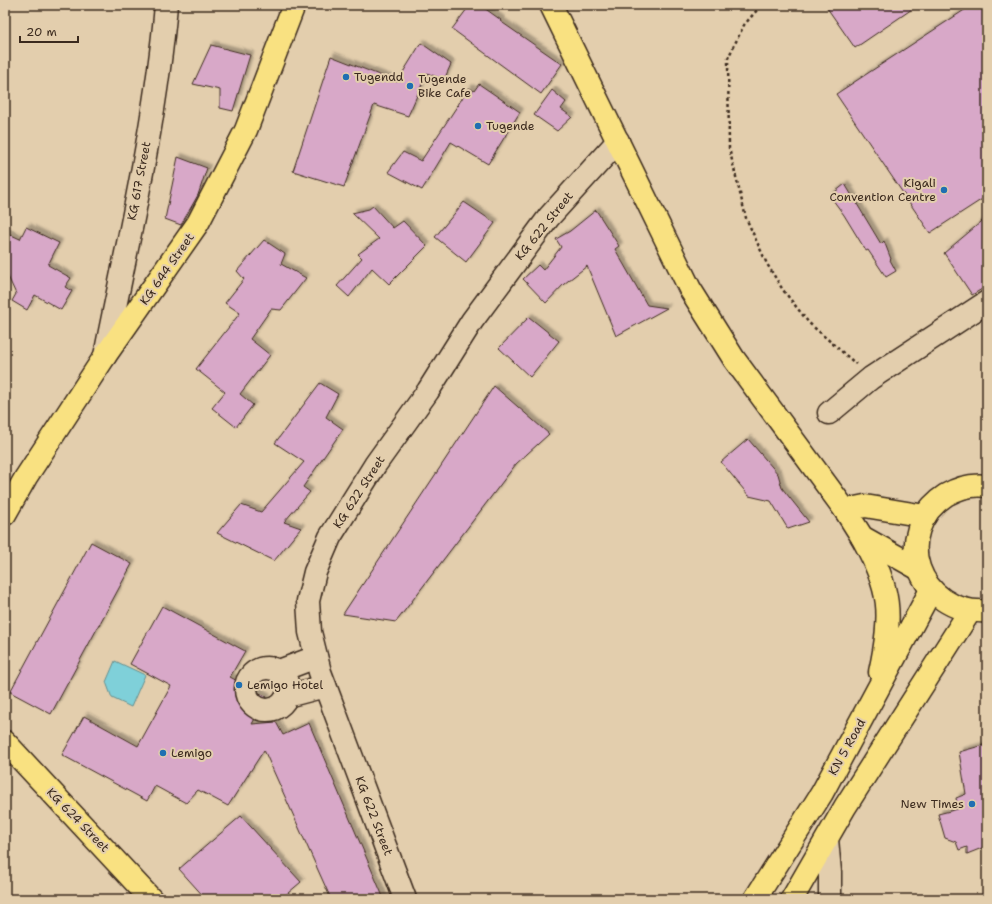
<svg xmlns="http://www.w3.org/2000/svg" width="992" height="904" viewBox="0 0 992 904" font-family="'Shantell Sans',sans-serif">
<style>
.water{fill:#7fd0d9;stroke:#648e8e}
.building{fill:#d8a8c8;stroke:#3b2a1e;filter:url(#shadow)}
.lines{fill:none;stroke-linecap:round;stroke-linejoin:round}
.minor-casing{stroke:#3b2a1e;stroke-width:25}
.major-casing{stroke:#3b2a1e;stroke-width:25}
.path{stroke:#3b2a1e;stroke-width:2.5;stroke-dasharray:3 3;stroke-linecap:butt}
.minor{stroke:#e3cead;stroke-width:22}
.major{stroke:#f9e181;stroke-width:22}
.poi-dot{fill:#1f6fb2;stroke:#e3cead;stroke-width:1.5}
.labels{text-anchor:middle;stroke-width:4;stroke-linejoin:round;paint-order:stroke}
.poi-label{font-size:12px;fill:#3b2a1e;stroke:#e3cead;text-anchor:start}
.street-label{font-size:12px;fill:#3b2a1e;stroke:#e3cead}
</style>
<defs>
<filter id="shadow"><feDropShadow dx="3.5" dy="-3.5" stdDeviation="1" flood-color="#0004"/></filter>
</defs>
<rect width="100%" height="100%" fill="#e3cead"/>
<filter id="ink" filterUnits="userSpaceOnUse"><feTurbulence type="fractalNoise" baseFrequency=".025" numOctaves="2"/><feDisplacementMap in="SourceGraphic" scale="8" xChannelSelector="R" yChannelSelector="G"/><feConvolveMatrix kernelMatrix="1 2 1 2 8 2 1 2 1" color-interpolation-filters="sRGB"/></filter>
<g filter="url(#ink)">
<!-- water -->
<path class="water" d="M 115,661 L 145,675 L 131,707 L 112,698 L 106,682 Z"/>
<!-- building -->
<g class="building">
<path d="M 470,5 L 480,5 L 501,20 L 500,21 L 562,64 L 541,94 L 452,29 Z"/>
<path d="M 825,5 L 918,5 L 855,48 Z"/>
<path d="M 972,5 L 987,5 L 987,196 L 930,233 L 836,94 Z"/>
<path d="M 421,43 L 451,64 L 444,80 L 427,73 L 408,116 L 374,105 L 344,187 L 293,171 L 331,56 L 397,82 Z"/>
<path d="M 211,45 L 250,55 L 233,111 L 220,108 L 220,90 L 193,84 Z"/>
<path d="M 479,84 L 520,112 L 488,164 L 451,142 L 422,190 L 388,172 L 403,152 L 421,161 L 469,88 L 474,91 Z"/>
<path d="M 552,90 L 566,102 L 561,109 L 572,117 L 557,131 L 534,115 Z"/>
<path d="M 178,157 L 207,168 L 198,195 L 181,225 L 165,219 Z"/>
<path d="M 845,184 L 881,244 L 884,241 L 891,259 L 890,260 L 896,271 L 886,277 L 868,250 L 866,251 L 844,215 L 830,196 Z"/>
<path d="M 464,202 L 495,223 L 466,262 L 435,237 Z"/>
<path d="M 373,206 L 393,228 L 403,221 L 427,246 L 389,284 L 372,268 L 349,297 L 337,286 L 362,258 L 358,254 L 379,239 L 352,213 L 369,209 Z"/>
<path d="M 596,210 L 619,246 L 615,249 L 647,305 L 667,308 L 616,336 L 587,266 L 564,284 L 546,303 L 523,279 L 538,265 L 543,270 L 561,247 L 556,239 L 570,231 Z"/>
<path d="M 987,217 L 987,286 L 972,295 L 944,253 Z"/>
<path d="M 26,227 L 59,243 L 48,265 L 71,278 L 65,287 L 72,291 L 61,310 L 35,295 L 27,310 L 12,301 L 16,294 L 5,270 L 5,232 L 20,239 Z"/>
<path d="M 264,240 L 285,254 L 281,264 L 306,278 L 281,310 L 271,309 L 250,339 L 270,355 L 240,394 L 253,405 L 236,427 L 212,408 L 225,392 L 196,369 L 240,313 L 225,303 L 244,279 L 237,271 Z"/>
<path d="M 529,317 L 559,341 L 530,377 L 499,348 Z"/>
<path d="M 320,383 L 338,394 L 326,417 L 343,429 L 303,487 L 310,492 L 284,522 L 301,528 L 274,561 L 217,533 L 241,505 L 261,512 L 304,462 L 275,443 Z"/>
<path d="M 494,386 L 549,434 L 516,464 L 396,622 L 343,614 Z"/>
<path d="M 748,439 L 778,474 L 782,488 L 809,522 L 788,529 L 771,501 L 749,496 L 721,462 Z"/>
<path d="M 91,542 L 132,564 L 51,714 L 10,692 Z"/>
<path d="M 162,606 L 245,651 L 230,677 L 267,697 L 252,724 L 276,722 L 283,735 L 309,723 L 384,899 L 331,899 L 264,750 L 228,806 L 198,790 L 186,803 L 155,786 L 147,801 L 62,755 L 84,716 L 138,746 L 171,686 L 130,664 Z"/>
<path d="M 987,744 L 987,846 L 967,854 L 967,847 L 959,850 L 956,842 L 945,838 L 938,814 L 958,809 L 956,798 L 966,794 L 959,752 Z"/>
<path d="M 241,816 L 301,882 L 281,899 L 206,899 L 179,869 Z"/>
</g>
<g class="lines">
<!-- minor casing -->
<g class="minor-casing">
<g id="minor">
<path d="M 105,356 C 128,240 156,123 166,5"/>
<path d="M 829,413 L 871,378 L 987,302"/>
<circle cx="267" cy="689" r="21"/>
<path d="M 279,671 L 316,657"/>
<path d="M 287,696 L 325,686"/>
<path d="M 827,839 L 830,872 L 830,899"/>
<path d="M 405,899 L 320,672 L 310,632 L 308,601 L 315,572 L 330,537 L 375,465 L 428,391 L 472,321 L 549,217 L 618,141"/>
</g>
</g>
<!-- major casing -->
<g class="major-casing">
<g id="major">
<path d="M 551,5 L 690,289 L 734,359 L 845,510 L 862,537 L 919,569"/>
<path d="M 987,486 C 973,484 958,488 946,495 C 889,532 918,615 987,611"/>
<path d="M 845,510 L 865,506 L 925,516"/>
<path d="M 5,514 L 26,477 L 105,356 L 198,223 L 246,130 L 294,5"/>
<path d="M 862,537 C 891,590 893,613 880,672"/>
<path d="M 5,742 L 151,899"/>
<path d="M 755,899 L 822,793 L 931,590"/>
<path d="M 792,899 L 845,807 L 970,611"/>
</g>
</g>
<!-- path -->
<path class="path" d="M 759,5 L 758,9 L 744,25 L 728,58 L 729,148 L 746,218 L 767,264 L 783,290 L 809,323 L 856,364"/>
<!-- minor -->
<use href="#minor" class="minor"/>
<!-- major -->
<use href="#major" class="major"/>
</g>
</g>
<!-- markers -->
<g class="poi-dot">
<circle cx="346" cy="77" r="4"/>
<circle cx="410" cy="86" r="4"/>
<circle cx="478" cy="126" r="4"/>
<circle cx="944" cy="190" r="4"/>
<circle cx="239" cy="685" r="4"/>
<circle cx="163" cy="753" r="4"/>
<circle cx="972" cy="804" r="4"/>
</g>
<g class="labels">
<!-- poi labels -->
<g class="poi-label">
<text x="354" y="81">Tugendd</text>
<text x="418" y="83">Tugende<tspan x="418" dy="14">Bike Cafe</tspan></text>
<text x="486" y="130">Tugende</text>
<text x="936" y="187" text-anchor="end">Kigali<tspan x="936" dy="14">Convention Centre</tspan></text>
<text x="247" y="689">Lemigo Hotel</text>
<text x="171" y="757">Lemigo</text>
<text x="964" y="808" text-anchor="end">New Times</text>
</g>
<!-- street labels -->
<g class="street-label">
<text transform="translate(139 181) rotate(-79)" y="4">KG 617 Street</text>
<text transform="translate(544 226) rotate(-51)" y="4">KG 622 Street</text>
<text transform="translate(167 269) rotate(-55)" y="4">KG 644 Street</text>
<text transform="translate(359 492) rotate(-57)" y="4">KG 622 Street</text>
<text transform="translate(847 747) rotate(-61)" y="4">KN 5 Road</text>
<text transform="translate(374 816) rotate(69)" y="4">KG 622 Street</text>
<text transform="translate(78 820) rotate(46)" y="4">KG 624 Street</text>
</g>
</g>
<!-- margin -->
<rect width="992" height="904" fill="none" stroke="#e3cead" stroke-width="20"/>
<rect x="10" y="10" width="972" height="884" fill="none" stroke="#3b2a1e" stroke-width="1.5" filter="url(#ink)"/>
<!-- scale -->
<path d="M20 36v6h58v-6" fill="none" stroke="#3b2a1e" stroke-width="2"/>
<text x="26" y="36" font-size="12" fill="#3b2a1e" stroke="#e3cead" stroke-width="3" paint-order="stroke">20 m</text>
</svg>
